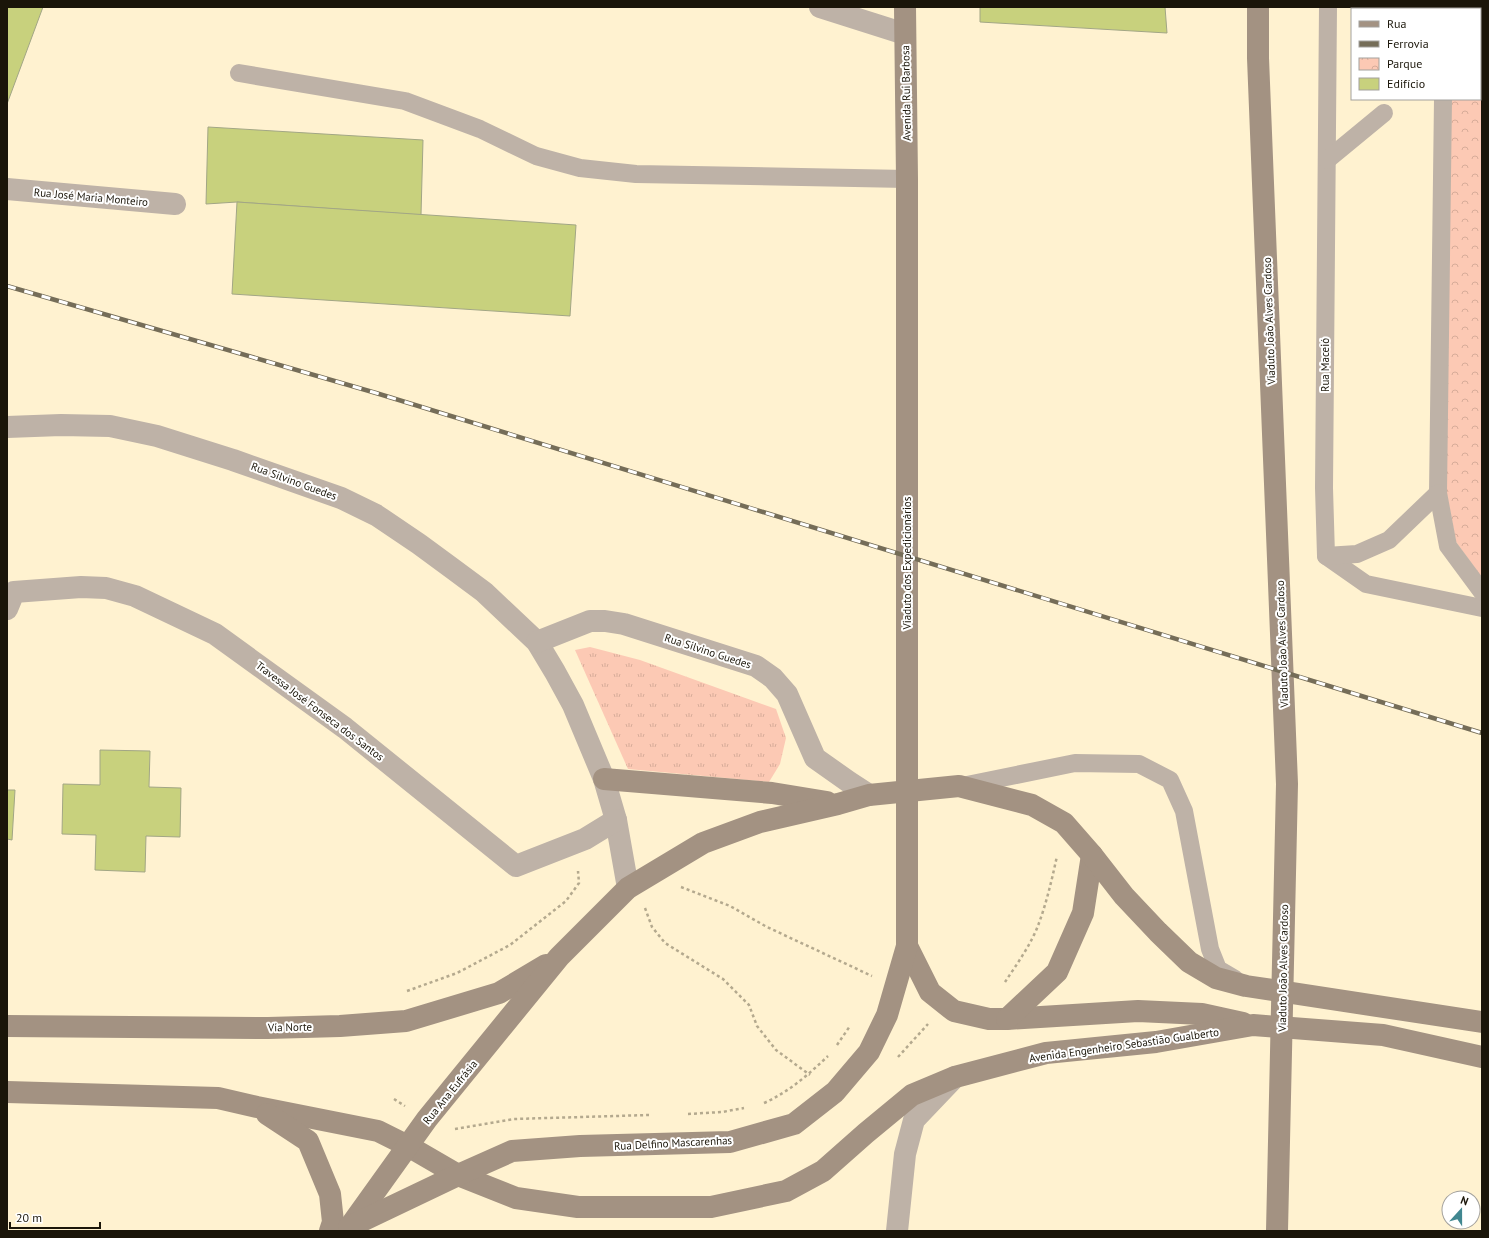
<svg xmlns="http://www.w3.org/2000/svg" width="1489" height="1238" viewBox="0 0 1489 1238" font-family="'PT Sans',sans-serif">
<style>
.grass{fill:url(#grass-tufts)}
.park{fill:url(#park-crowns)}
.building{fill:#c8d17d;stroke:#a2a685}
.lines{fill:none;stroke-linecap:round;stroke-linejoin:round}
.path{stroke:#b4a98e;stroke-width:2.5;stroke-dasharray:3 3;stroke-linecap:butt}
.lane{stroke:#beb2a7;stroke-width:18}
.street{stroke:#beb2a7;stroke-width:22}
.secondary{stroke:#a39282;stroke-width:22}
.rail-casing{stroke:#756d58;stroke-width:4.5}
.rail{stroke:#fff;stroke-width:3;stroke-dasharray:9;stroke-linecap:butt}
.labels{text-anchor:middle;stroke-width:4;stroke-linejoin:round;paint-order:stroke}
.street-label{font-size:11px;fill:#1a1509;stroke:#fff}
</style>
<defs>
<pattern id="grass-tufts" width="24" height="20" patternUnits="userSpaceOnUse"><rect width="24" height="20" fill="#fcc9b4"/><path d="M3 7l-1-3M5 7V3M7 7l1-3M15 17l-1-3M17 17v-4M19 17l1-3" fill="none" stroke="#d7ac99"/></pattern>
<pattern id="park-crowns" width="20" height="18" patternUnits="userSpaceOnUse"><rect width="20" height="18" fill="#fcc9b4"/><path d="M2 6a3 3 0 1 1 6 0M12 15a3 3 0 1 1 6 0" fill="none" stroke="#d7ac99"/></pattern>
</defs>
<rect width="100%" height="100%" fill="#fff2d0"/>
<!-- grass -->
<path class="grass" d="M 590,647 L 640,660 L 776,709 L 786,738 L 780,764 L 769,782 L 628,769 L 575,650 Z"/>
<!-- park -->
<path class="park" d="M 1450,7 L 1482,7 L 1482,578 L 1456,542 L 1446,490 L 1449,99 L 1480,99 L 1480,9 L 1450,9 Z"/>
<!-- building -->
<g class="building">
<path d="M 7,7 L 43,7 L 7,104 Z"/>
<path d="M 980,7 L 1165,7 L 1167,33 L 980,22 Z"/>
<path d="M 208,127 L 423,140 L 421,215 L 237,202 L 206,204 Z"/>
<path d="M 237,202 L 576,225 L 570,316 L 232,294 Z"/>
<path d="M 100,750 L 150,751 L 149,787 L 181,788 L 180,837 L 146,836 L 145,872 L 95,870 L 96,835 L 62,834 L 63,784 L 100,785 Z"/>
<path d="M 7,790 L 15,790 L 12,840 L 7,839 Z"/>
</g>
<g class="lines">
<!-- path -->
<g class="path">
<path d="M 681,887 L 730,906 L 767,927 L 872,976"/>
<path d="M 645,908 L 652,927 L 665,943 L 723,979 L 749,1005 L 757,1026 L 776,1050 L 810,1075"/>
<path d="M 1005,982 C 1017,964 1032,943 1039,923 C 1047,901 1052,879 1057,856"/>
<path d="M 407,991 L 457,973 L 510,945 L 566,901 L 579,883 L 578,871"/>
<path d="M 837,1045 L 850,1026"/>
<path d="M 898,1057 L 928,1024"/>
<path d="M 394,1099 L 405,1106"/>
<path d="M 764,1103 C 789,1092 809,1074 828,1056"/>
<path d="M 688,1114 L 722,1112 L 744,1108"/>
<path d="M 455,1129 L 514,1119 L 649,1115"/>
</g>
<!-- lane -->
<g class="lane">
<path d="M 1328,7 L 1324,488 L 1326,556 L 1366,584 L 1482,608"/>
<path d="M 1445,9 L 1445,7"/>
<path d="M 239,73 L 405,101 L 480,129 L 536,156 L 580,168 L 636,174 L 907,179"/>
<path d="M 1443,99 L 1438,493 L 1448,546 L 1482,592"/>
<path d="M 1327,160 L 1384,113"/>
<path d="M 1326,556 L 1357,554 L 1389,540 L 1438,493"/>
<path d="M 962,786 L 1075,763 L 1139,764 L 1170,780 L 1184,811 L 1210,949 L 1218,969 L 1235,979"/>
</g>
<!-- street -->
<g class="street">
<path d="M 820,7 L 905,34"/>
<path d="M 7,189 L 175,204"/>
<path d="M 7,427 L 61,425 L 110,426 L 157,436 L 233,460 L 341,498 L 376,515 L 419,544 L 453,569 L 484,592 L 537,642 L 555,672 L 573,705 L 604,779 L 616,820 L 628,888"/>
<path d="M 7,609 L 14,592 L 81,587 L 106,588 L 135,596 L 215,634 L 345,728 L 516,866 L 585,839 L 616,820"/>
<path d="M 537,642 L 590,621 L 605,621 L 624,624 L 756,666 L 773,678 L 787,694 L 815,758 L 849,782 L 869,795"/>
<path d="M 897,1231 L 905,1154 L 914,1120 L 955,1077"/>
</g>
<!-- secondary -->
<g class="secondary">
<path d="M 1258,7 L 1258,58 L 1287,784 L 1277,1231"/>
<path d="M 604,779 L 772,793 L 827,802"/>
<path d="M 907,946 L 930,992 L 954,1011 L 989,1019 L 1007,1019 L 1138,1011 L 1202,1014 L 1243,1023"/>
<path d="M 1007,1019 L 1057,972 L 1083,913 L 1092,855"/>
<path d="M 7,1026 L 268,1028 L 340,1026 L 406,1021 L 499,993 L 546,965"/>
<path d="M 7,1092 L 218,1098 L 257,1107 L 378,1131 L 408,1146 L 458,1175 L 516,1198 L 578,1207 L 711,1207 L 786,1191 L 823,1171 L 866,1133 L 912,1095 L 955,1077 L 1046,1053 L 1156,1042 L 1253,1025 L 1383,1035 L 1482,1057"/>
<path d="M 267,1114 L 308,1141 L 330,1194 L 333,1222 L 330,1231"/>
<path d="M 351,1225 L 427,1119 L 559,957 L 628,888 L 703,843 L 760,822 L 838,804 L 869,795 L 959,786 L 1032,805 L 1064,823 L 1092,855 L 1124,896 L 1158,932 L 1189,962 L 1216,978 L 1246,986 L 1482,1022"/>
<path d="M 349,1227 L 458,1175 L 512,1151 L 580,1146 L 730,1142 L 794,1124 L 835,1092 L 869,1052 L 887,1015 L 907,946 L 907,179 L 905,7"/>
</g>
<!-- rail casing -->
<g class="rail-casing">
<path id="rail" d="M 7,286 L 376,393 L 1482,733"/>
</g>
<!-- rail -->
<use href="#rail" class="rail"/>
</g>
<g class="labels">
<!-- street labels -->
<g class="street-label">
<text transform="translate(906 93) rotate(-91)" y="4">Avenida Rui Barbosa</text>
<text transform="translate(91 197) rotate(5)" y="4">Rua José Maria Monteiro</text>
<text transform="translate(1269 321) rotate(-92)" y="4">Viaduto João Alves Cardoso</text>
<text transform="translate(1325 365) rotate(-90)" y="4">Rua Maceió</text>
<text transform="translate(294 481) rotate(20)" y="4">Rua Silvino Guedes</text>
<text transform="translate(907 563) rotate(-90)" y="4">Viaduto dos Expedicionários</text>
<text transform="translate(1282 644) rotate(-92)" y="4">Viaduto João Alves Cardoso</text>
<text transform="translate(708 651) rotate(18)" y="4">Rua Silvino Guedes</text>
<text transform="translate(320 711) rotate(37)" y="4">Travessa José Fonseca dos Santos</text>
<text transform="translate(1283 968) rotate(-89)" y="4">Viaduto João Alves Cardoso</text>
<text transform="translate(290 1027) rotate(-1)" y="4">Via Norte</text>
<text transform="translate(1124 1045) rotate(-8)" y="4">Avenida Engenheiro Sebastião Gualberto</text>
<text transform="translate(450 1092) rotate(-51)" y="4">Rua Ana Eufrásia</text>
<text transform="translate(673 1143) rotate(-3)" y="4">Rua Delfino Mascarenhas</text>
</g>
</g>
<!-- border -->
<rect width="1489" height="1238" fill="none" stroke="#1a1509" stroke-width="16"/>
<!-- legend -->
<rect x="1351" y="8" width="130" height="92" fill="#ffffff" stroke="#a3a19d"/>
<rect x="1359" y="21" width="20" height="6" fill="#a39282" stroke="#a3a19d"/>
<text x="1387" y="28" font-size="12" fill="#1a1509">Rua</text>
<rect x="1359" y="41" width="20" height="6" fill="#756d58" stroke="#a3a19d"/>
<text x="1387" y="48" font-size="12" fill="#1a1509">Ferrovia</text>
<rect x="1359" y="58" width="20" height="12" fill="url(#park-crowns)" stroke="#a3a19d"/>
<text x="1387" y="68" font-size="12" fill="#1a1509">Parque</text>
<rect x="1359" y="78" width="20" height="12" fill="#c8d17d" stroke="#a3a19d"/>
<text x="1387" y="88" font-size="12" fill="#1a1509">Edifício</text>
<!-- north arrow -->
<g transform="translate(1461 1210) rotate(21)"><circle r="19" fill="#ffffff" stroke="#a3a19d"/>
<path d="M0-3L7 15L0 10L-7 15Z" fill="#408790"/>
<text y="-6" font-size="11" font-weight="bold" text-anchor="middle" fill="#1a1509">N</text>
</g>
<!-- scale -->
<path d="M10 1222v6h90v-6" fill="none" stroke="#1a1509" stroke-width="2"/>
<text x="16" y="1222" font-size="12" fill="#1a1509" stroke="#ffffff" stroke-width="3" paint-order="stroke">20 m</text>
</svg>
